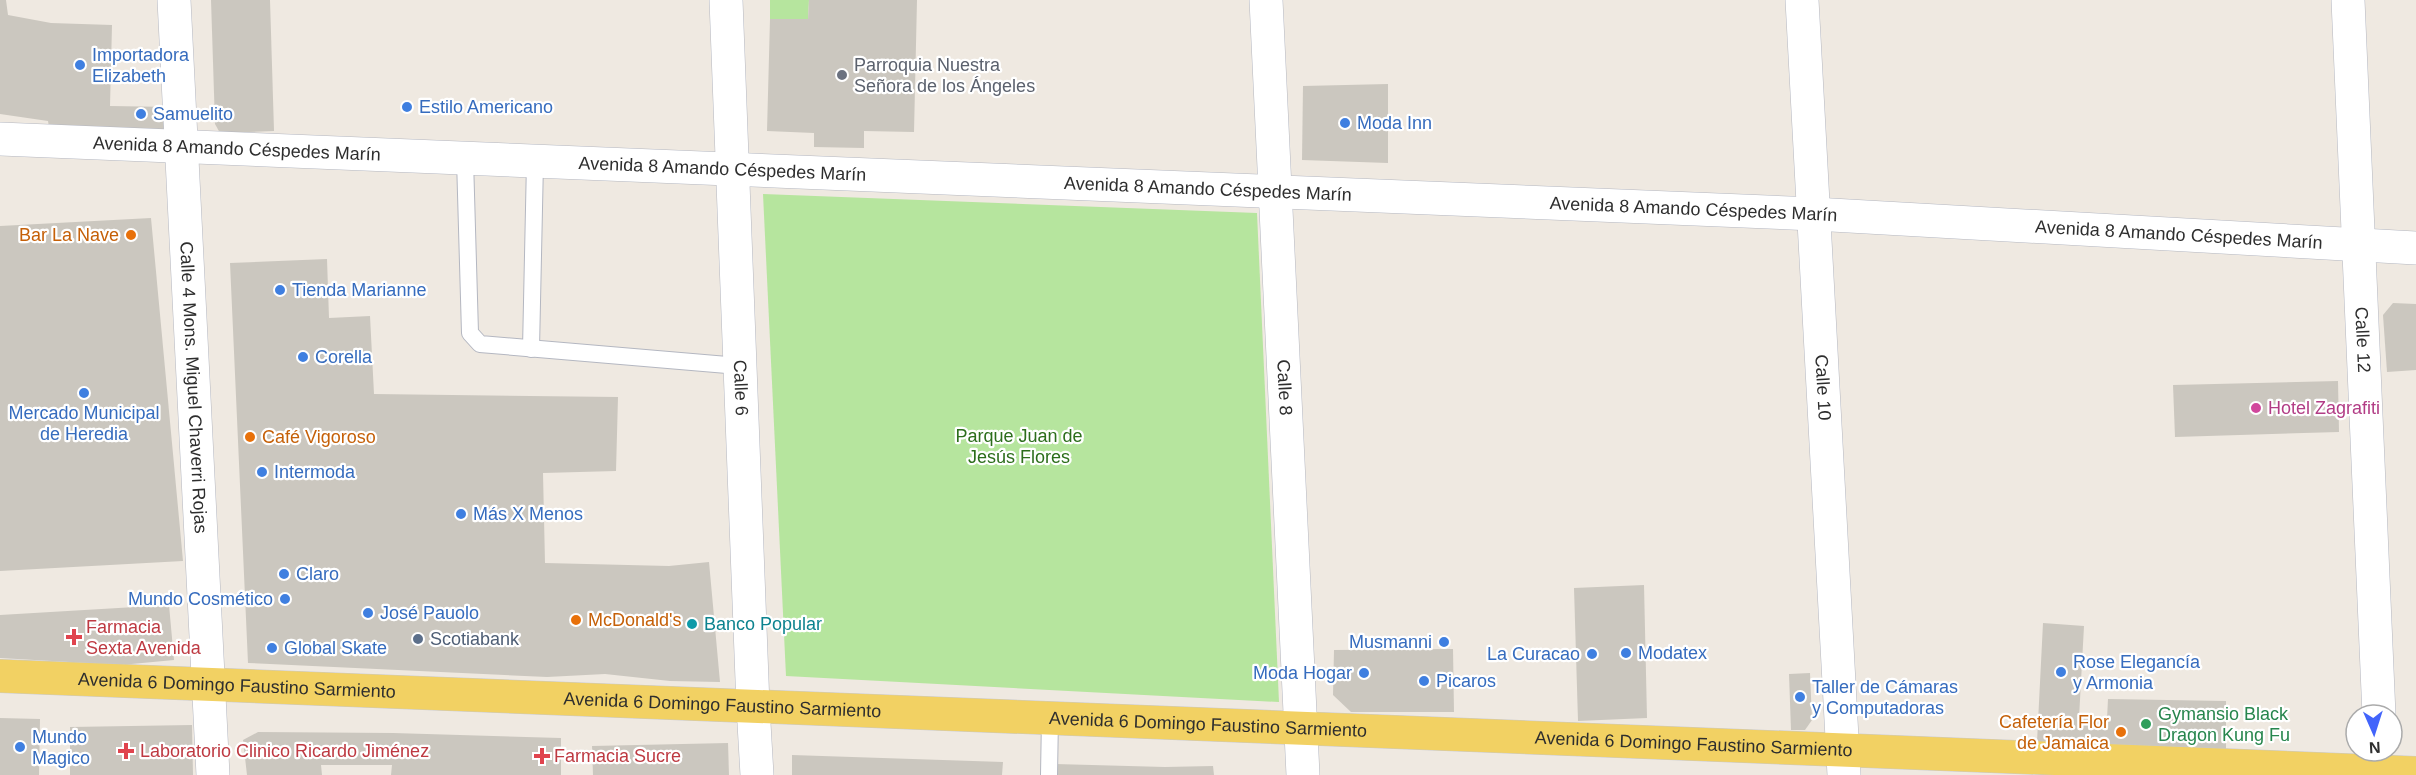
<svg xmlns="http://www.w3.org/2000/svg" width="2416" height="775" viewBox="0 0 2416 775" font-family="Arial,sans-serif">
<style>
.green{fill:#b6e59e}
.building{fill:#cbc7bf}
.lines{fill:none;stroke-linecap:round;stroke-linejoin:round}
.lane-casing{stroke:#b4b7c1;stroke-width:18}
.street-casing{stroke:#b4b7c1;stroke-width:34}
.secondary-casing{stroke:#b4b7c1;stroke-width:34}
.primary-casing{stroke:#c9c9c9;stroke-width:34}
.lane{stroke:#fff;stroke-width:16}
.street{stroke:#fff;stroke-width:33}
.secondary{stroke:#fff;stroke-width:33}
.primary{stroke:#f2d163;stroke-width:33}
.shop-dot{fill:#3f7fe0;stroke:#fff;stroke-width:2}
.worship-dot{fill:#6b7280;stroke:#fff;stroke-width:2}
.food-dot{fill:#e8710a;stroke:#fff;stroke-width:2}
.hotel-dot{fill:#d1479c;stroke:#fff;stroke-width:2}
.culture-dot{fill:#0f9aa8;stroke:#fff;stroke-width:2}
.health-dot{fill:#e0444e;stroke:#fff;stroke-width:2}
.service-dot{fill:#5c6f8a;stroke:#fff;stroke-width:2}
.leisure-dot{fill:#2e9e5b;stroke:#fff;stroke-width:2}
.labels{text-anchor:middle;stroke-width:4.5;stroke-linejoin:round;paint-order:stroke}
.shop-label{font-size:18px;fill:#366cbe;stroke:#fff;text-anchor:start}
.worship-label{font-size:18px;fill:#5b616d;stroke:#fff;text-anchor:start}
.street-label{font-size:18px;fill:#2e2e2e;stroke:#fff}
.food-label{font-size:18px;fill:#c56008;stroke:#fff;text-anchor:end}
.hotel-label{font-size:18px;fill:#b23c85;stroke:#fff;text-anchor:start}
.park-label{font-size:18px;fill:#2c6e1b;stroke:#fff}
.culture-label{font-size:18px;fill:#0d838f;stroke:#fff;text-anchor:start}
.health-label{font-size:18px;fill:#be3a42;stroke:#fff;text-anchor:start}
.service-label{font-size:18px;fill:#4e5e75;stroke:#fff;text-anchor:start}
.leisure-label{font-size:18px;fill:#27864d;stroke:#fff;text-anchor:start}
</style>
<rect width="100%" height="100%" fill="#efe9e1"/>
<!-- green -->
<g class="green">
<path d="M 770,0 L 809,0 L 808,19 L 770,19 Z"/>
<path d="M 763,194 L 1257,213 L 1279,702 L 786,676 Z"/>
</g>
<!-- building -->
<g class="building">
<path d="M 0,0 L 6,0 L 8,15 L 51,23 L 112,25 L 110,106 L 172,107 L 172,120 L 162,130 L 49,127 L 48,121 L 0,114 Z"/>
<path d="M 211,0 L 270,0 L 274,131 L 220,133 L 215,124 Z"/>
<path d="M 809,0 L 917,0 L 914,132 L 864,131 L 864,148 L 814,147 L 814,133 L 767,131 L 770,19 L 808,19 Z"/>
<path d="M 1388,84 L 1388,163 L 1302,160 L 1303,86 Z"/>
<path d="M 151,218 L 183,561 L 0,571 L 0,226 Z"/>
<path d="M 327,259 L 329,318 L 370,316 L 374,394 L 618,397 L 616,471 L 543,473 L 545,563 L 669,566 L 709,562 L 720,682 L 670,681 L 605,674 L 547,677 L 248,663 L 230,263 Z"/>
<path d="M 2393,303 L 2416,304 L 2416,370 L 2387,372 L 2383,315 Z"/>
<path d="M 2338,381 L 2339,432 L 2175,437 L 2173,385 Z"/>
<path d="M 1644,585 L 1647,718 L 1578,721 L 1574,588 Z"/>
<path d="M 169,605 L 174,660 L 121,665 L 0,658 L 0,615 Z"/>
<path d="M 2043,623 L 2084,626 L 2079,718 L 2107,719 L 2108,699 L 2226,701 L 2226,749 L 2037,742 Z"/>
<path d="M 1453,649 L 1454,712 L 1351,712 L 1333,695 L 1334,650 Z"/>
<path d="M 1810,673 L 1812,720 L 1805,730 L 1791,730 L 1789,674 Z"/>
<path d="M 0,718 L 40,719 L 39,775 L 0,775 Z"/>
<path d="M 192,725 L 193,775 L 70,775 L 70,727 Z"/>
<path d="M 258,732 L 393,733 L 561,738 L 561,775 L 391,775 L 392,765 L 321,765 L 322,775 L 247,775 L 243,740 Z"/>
<path d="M 728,743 L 729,775 L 593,775 L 592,746 Z"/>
<path d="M 792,755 L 1003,762 L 1002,775 L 792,775 Z"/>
<path d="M 1055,764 L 1165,767 L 1213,766 L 1214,775 L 1054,775 Z"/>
</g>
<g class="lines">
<!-- lane casing -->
<g class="lane-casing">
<g id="lane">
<path d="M 465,159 L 470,333 L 480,344 L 739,366"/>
<path d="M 531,349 L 535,162"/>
<path d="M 1049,775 L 1050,718"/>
</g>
</g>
<!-- street casing -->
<g class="street-casing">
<g id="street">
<path id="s1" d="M 174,0 L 213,775"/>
<path id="s2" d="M 726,0 L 753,706 L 757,775"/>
<path id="s3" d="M 1266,0 L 1303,775"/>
<path id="s4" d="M 1802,0 L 1844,775"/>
<path id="s5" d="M 2348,0 L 2379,715"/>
</g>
</g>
<!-- secondary casing -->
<g class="secondary-casing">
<g id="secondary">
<path id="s6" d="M 0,139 L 1814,214 L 2416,248"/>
</g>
</g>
<!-- primary casing -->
<g class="primary-casing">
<g id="primary">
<path id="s7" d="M 0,676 L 2416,773"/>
</g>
</g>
<!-- lane -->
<use href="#lane" class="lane"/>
<!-- street -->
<use href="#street" class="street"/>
<!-- secondary -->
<use href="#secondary" class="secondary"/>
<!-- primary -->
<use href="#primary" class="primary"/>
</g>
<!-- markers -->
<g class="shop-dot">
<circle cx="80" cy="65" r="6"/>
<circle cx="407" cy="107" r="6"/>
<circle cx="141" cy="114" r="6"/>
<circle cx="1345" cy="123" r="6"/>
<circle cx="280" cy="290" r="6"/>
<circle cx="303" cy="357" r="6"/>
<circle cx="84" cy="393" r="6"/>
<circle cx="262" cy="472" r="6"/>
<circle cx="461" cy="514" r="6"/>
<circle cx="284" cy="574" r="6"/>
<circle cx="285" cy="599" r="6"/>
<circle cx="368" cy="613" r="6"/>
<circle cx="1444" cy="642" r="6"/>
<circle cx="272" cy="648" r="6"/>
<circle cx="1626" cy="653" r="6"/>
<circle cx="1592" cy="654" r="6"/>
<circle cx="2061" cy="672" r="6"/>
<circle cx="1364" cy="673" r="6"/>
<circle cx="1424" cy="681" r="6"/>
<circle cx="1800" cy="697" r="6"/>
<circle cx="20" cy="747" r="6"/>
</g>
<circle class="worship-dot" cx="842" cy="75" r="6"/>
<g class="food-dot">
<circle cx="131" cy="235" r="6"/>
<circle cx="250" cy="437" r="6"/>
<circle cx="576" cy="620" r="6"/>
<circle cx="2121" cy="732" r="6"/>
</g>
<circle class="hotel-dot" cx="2256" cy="408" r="6"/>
<circle class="culture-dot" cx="692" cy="624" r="6"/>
<g class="health-dot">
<path d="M71 628h6v6h6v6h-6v6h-6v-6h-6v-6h6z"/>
<path d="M123 742h6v6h6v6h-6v6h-6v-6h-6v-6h6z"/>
<path d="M539 747h6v6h6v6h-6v6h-6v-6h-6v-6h6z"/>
</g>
<circle class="service-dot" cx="418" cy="639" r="6"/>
<circle class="leisure-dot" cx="2146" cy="724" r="6"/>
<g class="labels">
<!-- shop labels -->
<g class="shop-label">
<text x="92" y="61">Importadora<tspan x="92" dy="21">Elizabeth</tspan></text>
<text x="419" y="113">Estilo Americano</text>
<text x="153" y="120">Samuelito</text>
<text x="1357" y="129">Moda Inn</text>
<text x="292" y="296">Tienda Marianne</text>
<text x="315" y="363">Corella</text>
<text x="84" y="419" text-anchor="middle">Mercado Municipal<tspan x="84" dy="21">de Heredia</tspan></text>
<text x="274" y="478">Intermoda</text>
<text x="473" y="520">Más X Menos</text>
<text x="296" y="580">Claro</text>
<text x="273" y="605" text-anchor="end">Mundo Cosmético</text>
<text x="380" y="619">José Pauolo</text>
<text x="1432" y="648" text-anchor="end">Musmanni</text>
<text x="284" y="654">Global Skate</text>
<text x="1638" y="659">Modatex</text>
<text x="1580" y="660" text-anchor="end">La Curacao</text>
<text x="2073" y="668">Rose Elegancía<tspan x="2073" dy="21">y Armonia</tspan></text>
<text x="1352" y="679" text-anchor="end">Moda Hogar</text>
<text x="1436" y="687">Picaros</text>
<text x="1812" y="693">Taller de Cámaras<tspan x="1812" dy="21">y Computadoras</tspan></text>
<text x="32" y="743">Mundo<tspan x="32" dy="21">Magico</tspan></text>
</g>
<!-- worship labels -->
<g class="worship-label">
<text x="854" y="71">Parroquia Nuestra<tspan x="854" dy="21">Señora de los Ángeles</tspan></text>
</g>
<!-- street labels -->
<g class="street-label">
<text dy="6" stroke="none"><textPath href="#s6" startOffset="237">Avenida 8 Amando Céspedes Marín</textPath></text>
<text dy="6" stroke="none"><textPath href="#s6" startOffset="723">Avenida 8 Amando Céspedes Marín</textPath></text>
<text dy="6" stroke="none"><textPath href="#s6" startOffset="1209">Avenida 8 Amando Céspedes Marín</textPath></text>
<text dy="6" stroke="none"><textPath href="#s6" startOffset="1695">Avenida 8 Amando Céspedes Marín</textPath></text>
<text dy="6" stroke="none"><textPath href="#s6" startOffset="2181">Avenida 8 Amando Céspedes Marín</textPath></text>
<text dy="6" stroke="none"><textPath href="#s5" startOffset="340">Calle 12</textPath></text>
<text dy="6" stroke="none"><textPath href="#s4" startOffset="388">Calle 10</textPath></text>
<text dy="6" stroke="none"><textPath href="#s1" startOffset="388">Calle 4 Mons. Miguel Chaverri Rojas</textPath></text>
<text dy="6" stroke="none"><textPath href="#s2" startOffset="388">Calle 6</textPath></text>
<text dy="6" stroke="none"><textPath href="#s3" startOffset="388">Calle 8</textPath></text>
<text dy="6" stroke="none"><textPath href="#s7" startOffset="237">Avenida 6 Domingo Faustino Sarmiento</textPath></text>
<text dy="6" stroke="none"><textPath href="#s7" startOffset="723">Avenida 6 Domingo Faustino Sarmiento</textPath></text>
<text dy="6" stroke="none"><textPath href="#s7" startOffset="1209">Avenida 6 Domingo Faustino Sarmiento</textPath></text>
<text dy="6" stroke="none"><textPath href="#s7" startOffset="1695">Avenida 6 Domingo Faustino Sarmiento</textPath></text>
</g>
<!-- food labels -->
<g class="food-label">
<text x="119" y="241">Bar La Nave</text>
<text x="262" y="443" text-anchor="start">Café Vigoroso</text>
<text x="588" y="626" text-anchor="start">McDonald's</text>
<text x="2109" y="728">Cafetería Flor<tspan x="2109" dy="21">de Jamaica</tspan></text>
</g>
<!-- hotel labels -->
<g class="hotel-label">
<text x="2268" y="414">Hotel Zagrafiti</text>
</g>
<!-- park labels -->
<g class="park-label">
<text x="1019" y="442">Parque Juan de<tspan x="1019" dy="21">Jesús Flores</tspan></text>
</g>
<!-- culture labels -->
<g class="culture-label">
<text x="704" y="630">Banco Popular</text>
</g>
<!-- health labels -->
<g class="health-label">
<text x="86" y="633">Farmacia<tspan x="86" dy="21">Sexta Avenida</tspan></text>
<text x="140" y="757">Laboratorio Clinico Ricardo Jiménez</text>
<text x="554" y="762">Farmacia Sucre</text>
</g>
<!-- service labels -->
<g class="service-label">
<text x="430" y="645">Scotiabank</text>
</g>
<!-- leisure labels -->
<g class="leisure-label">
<text x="2158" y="720">Gymansio Black<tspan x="2158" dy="21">Dragon Kung Fu</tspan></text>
</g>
</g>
<!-- north arrow -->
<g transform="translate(2374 733) rotate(177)"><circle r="28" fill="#ffffff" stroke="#ababab" stroke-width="1.5"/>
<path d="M0-4.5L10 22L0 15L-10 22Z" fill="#4264fb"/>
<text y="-9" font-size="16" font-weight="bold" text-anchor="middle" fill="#2e2e2e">N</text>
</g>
</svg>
